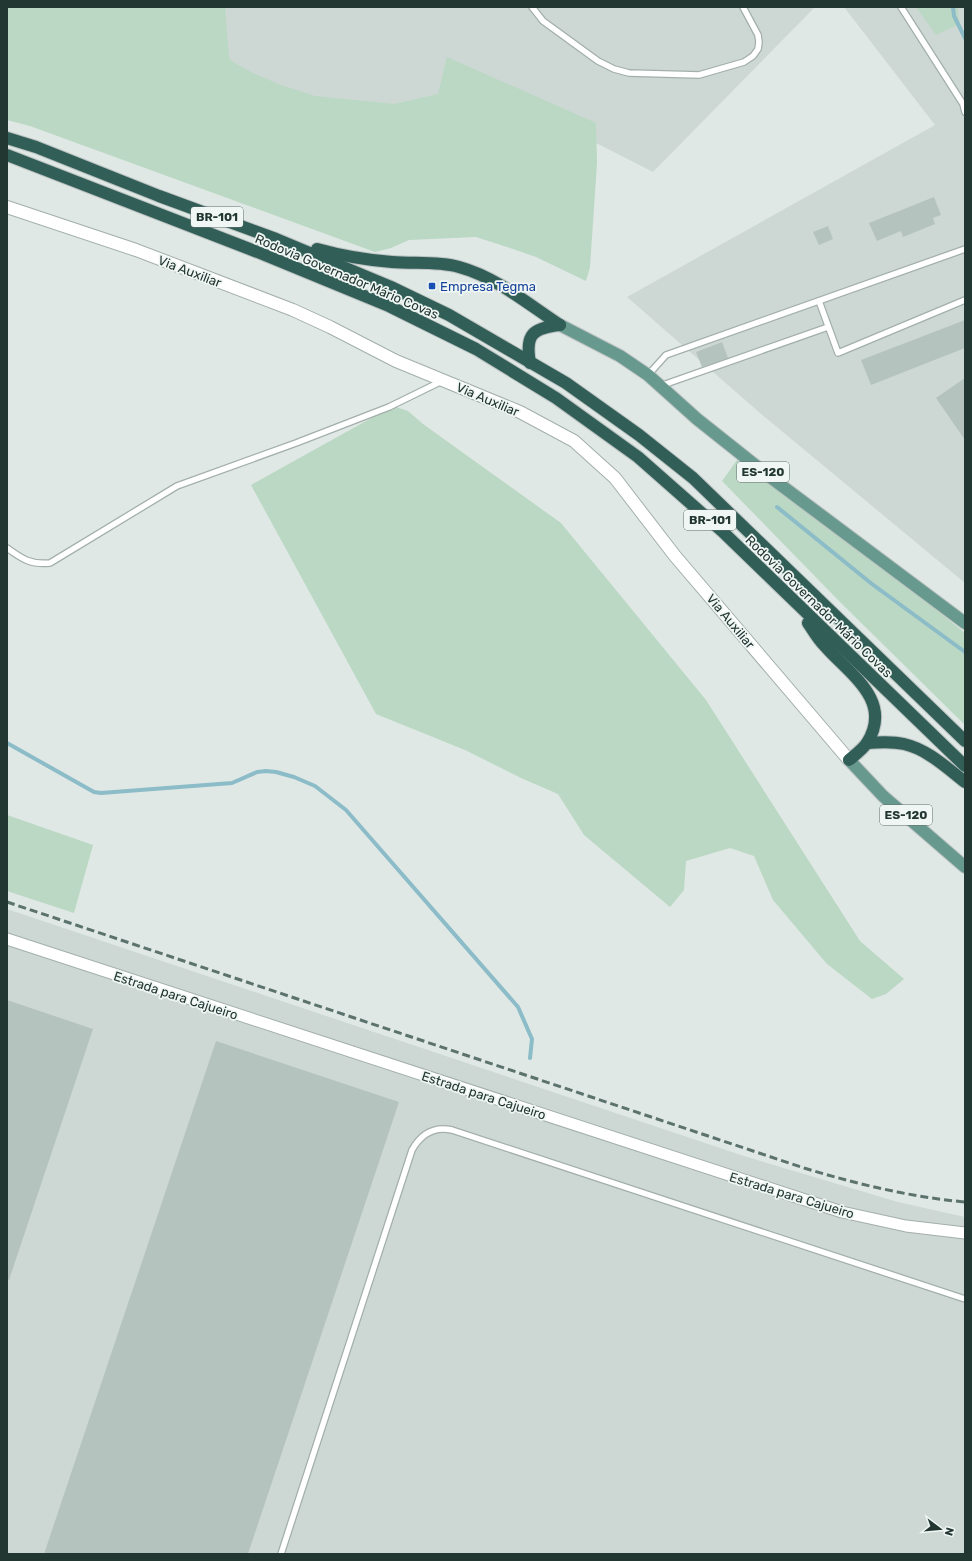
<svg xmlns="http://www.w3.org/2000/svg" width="972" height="1561" viewBox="0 0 972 1561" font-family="Rubik,sans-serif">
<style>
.built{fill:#cdd8d4}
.green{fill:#bad8c3}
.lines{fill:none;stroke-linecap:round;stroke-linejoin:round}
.stream{stroke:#8cbcc8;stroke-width:4}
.building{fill:#b5c3be}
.service-casing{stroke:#a3afac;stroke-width:8}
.minor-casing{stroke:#a3afac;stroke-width:13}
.tertiary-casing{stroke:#a3afac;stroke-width:14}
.primary-casing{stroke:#bdc3c2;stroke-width:14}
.motorway-casing{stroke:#bdc3c2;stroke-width:14}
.service{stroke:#fff;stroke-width:5.5}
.minor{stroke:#fff;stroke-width:11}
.tertiary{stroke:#fff;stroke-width:12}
.primary{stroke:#68998f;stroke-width:12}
.motorway{stroke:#315f58;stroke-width:12}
.rail{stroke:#5c726d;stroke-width:3;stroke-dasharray:8 4;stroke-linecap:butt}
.transit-dot{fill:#1a4fb4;stroke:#eff6f3;stroke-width:1.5}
.labels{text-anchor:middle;stroke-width:3.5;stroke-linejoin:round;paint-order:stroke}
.shield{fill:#eff6f3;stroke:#60706c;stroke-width:1}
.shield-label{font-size:12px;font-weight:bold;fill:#223632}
.street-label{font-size:13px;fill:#223632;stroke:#eff6f3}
.transit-label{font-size:13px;fill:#164399;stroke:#eff6f3;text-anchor:start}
</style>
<rect width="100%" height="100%" fill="#dfe8e5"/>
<!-- built -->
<g class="built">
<path d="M 206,7 L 815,7 L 653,172 L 461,74 L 448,114 L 320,109 L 202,70 Z"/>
<path d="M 844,7 L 965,7 L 965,583 L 760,413 L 627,297 L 935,125 Z"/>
<path d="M 7,909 L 744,1156 L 898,1202 L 965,1217 L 965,1554 L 7,1554 Z"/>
</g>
<!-- green -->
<g class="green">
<path d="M 7,7 L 225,7 L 229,58 L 233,62 L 251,72 L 278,84 L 315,96 L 394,104 L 438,94 L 447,57 L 596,123 L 597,163 L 590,267 L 586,281 L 536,257 L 510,248 L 476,237 L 409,240 L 391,248 L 375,252 L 30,126 L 7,120 Z"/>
<path d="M 916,7 L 958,7 L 959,24 L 936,35 Z"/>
<path d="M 393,406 L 408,411 L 423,424 L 561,523 L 706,700 L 860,941 L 904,979 L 886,994 L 872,999 L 827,964 L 773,900 L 754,856 L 730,848 L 686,861 L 684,890 L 670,907 L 584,835 L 558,794 L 521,778 L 465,750 L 376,714 L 251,485 Z"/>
<path d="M 737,460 L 784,486 L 965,633 L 965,725 L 840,602 L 722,481 Z"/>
<path d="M 7,815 L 93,845 L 74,913 L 7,891 Z"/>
</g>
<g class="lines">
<!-- stream -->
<g class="stream">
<path d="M 953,7 L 954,16 L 965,38"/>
<path d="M 777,507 L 872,584 L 965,652"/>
<path d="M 7,743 L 94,792 L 101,793 L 232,783 L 257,772 L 266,771 L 276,772 L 294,777 L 315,786 L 346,810 L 518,1007 L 532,1039 L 530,1058"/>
</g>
</g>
<!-- building -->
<g class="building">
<path d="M 934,197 L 941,215 L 933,218 L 935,224 L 903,237 L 901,231 L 877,241 L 869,223 Z"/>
<path d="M 828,226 L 833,239 L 819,245 L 813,232 Z"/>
<path d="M 965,320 L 965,348 L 871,385 L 861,360 Z"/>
<path d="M 722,342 L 728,358 L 702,367 L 696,352 Z"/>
<path d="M 965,378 L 965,440 L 936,398 Z"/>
<path d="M 7,1000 L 93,1029 L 9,1280 L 7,1279 Z"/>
<path d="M 216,1041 L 399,1102 L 248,1554 L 44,1554 Z"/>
</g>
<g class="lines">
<!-- service casing -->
<g class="service-casing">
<g id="service">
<path d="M 532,7 L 543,21 L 598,61 L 614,69 L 629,73 L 699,75 L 744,62 L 753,56 L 758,49 L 759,42 L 758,35 L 743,7"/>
<path d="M 901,7 L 963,104 L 965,112"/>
<path d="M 819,301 L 838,353 L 965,300"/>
<path d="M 648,375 L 666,355 L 965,249"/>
<path d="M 660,386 L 828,327"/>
<path d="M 7,548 C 22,559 31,565 50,563 L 177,486 L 296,443 L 389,407 L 442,381"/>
<path d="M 281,1554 L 412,1150 C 421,1134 434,1126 452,1130 L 965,1299"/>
</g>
</g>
<!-- minor casing -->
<g class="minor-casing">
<path id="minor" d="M 7,939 L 842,1212 L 906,1226 L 965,1233"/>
</g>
<!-- tertiary casing -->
<g class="tertiary-casing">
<path id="tertiary" d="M 7,207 L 136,250 L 293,310 L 330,327 L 396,361 L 520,412 L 574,441 L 615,478 L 675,556 L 849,760"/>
</g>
<!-- primary casing -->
<g class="primary-casing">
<g id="primary">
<path d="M 560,325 L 620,356 L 648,375 L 697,419 L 770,477 L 965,623"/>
<path d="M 849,760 L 883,796 L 965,867"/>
</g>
</g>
<!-- motorway casing -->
<g class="motorway-casing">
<g id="motorway">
<path d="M 7,138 L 36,147 L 159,196 L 276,239 L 391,287 L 449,315 L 566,383 L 639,435 L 693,478 L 965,741"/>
<path d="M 7,155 L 260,253 L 389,306 L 476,349 L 556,398 L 638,457 L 722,531 L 965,766"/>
<path d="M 317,249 C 342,256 366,260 392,262 C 414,264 437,261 459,267 C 496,277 528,304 560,325"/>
<path d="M 530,363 C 525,335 532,328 560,325"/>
<path d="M 808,623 C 813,630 818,639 824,645 C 848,673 894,700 867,743 C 863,749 855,755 849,760"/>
<path d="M 867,743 C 879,742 892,741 904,744 C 927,749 947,768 965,782"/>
</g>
</g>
<!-- service -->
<use href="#service" class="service"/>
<!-- minor -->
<use href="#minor" class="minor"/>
<!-- tertiary -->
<use href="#tertiary" class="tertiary"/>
<!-- primary -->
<use href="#primary" class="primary"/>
<!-- motorway -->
<use href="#motorway" class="motorway"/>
<!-- rail -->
<path class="rail" d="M 7,902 L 804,1168 C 857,1184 910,1197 965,1202"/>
</g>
<!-- markers -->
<rect class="transit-dot" x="428" y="282" width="8" height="8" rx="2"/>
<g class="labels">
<!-- shield labels -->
<g class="shield">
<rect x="191" y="207" width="52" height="20" rx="3"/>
<rect x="737" y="462" width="52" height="20" rx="3"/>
<rect x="684" y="510" width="52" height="20" rx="3"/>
<rect x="880" y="805" width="52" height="20" rx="3"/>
</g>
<g class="shield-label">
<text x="217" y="221">BR-101</text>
<text x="763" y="476">ES-120</text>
<text x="710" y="524">BR-101</text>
<text x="906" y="819">ES-120</text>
</g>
<!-- street labels -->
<g class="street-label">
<text transform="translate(190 271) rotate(21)" y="5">Via Auxiliar</text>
<text transform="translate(347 276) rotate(23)" y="5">Rodovia Governador Mário Covas</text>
<text transform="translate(488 399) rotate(23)" y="5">Via Auxiliar</text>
<text transform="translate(819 606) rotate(44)" y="5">Rodovia Governador Mário Covas</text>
<text transform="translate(731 621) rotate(50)" y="5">Via Auxiliar</text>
<text transform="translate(176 995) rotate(18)" y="5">Estrada para Cajueiro</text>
<text transform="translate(484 1095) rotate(18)" y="5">Estrada para Cajueiro</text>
<text transform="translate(792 1195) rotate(17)" y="5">Estrada para Cajueiro</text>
</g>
<!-- transit labels -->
<g class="transit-label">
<text x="440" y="291">Empresa Tegma</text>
</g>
</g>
<!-- border -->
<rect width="972" height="1561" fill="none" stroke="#223632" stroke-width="16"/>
<!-- north arrow -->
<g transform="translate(940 1529) rotate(106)" stroke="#eff6f3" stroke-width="3" paint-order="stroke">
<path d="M0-3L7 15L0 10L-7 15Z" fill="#223632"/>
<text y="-6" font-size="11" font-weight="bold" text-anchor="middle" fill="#223632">N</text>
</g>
</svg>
